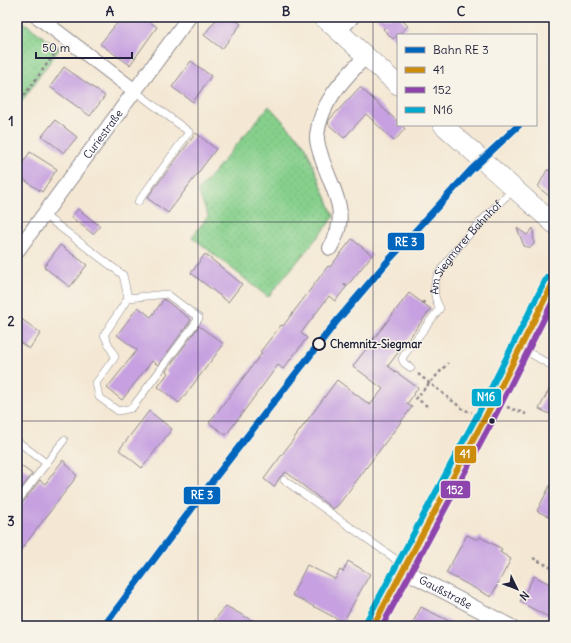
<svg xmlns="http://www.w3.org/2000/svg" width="571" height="643" viewBox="0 0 571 643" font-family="Delius,sans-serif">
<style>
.grass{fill:url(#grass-dots);stroke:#547964}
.building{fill:#c6a0e0}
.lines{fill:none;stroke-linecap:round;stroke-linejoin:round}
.lane-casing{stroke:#8b8588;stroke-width:8}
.street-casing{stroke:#8b8588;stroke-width:16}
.secondary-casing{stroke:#8b8588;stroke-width:20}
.path{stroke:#8b8588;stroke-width:2.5;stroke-dasharray:3 3;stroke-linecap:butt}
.lane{stroke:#fff;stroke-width:7}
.street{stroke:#fff;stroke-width:14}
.secondary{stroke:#fff;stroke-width:19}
.bus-1-casing{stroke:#f7f3e8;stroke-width:9}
.bus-2-casing{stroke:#f7f3e8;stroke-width:9}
.bus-3-casing{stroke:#f7f3e8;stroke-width:9}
.bus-1{stroke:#cc8c0c;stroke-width:6}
.bus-2{stroke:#8e44ad;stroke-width:6}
.bus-3{stroke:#00a9ce;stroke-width:6}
.rail-1-casing{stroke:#f7f3e8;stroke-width:10}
.rail-1{stroke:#0065bd;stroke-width:7}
.grid{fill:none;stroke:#22223b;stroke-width:1;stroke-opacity:0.55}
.stop-dot{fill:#f7f3e8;stroke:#22223b;stroke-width:2}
.bus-dot{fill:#22223b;stroke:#f7f3e8;stroke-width:1.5}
.labels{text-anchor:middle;stroke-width:3;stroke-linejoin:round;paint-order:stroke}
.street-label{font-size:11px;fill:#22223b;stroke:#f7f3e8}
.stop-label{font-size:11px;font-weight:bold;fill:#22223b;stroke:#f7f3e8;text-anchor:start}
.line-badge{stroke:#f7f3e8;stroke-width:1.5}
.badge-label{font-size:11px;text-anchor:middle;font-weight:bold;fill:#fff}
.neatline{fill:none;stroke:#22223b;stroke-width:1.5}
.grid-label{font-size:13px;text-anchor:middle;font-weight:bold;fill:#22223b}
</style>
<defs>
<pattern id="grass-dots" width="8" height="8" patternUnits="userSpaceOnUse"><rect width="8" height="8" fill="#86d08c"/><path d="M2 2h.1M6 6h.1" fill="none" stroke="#73b27a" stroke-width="1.8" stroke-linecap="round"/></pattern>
</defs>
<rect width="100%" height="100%" fill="#f7f3e8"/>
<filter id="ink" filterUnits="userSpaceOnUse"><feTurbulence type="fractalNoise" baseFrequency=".025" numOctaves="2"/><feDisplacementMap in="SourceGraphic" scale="8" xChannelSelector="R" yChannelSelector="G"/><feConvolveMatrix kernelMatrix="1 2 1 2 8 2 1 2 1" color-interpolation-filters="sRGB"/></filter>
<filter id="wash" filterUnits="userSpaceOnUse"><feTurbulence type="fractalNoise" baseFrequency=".012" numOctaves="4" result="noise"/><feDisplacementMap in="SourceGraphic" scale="16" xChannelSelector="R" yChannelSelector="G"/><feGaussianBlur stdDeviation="0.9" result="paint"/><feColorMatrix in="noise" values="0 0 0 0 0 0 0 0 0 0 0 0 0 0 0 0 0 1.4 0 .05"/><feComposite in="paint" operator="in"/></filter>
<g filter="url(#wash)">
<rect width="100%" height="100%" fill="#f4e8d4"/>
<!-- grass -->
<g class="grass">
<path d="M 17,17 L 59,49 L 17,108 Z"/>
<path d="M 269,106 L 305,145 L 334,217 L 268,297 L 192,237 L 208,216 L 198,191 Z"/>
</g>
<g id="blocks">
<!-- building -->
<g class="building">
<path d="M 122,17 L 143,17 L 157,27 L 130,65 L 100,44 Z"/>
<path d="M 218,17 L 231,17 L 241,24 L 222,49 L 204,35 Z"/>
<path d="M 376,17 L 399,17 L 408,26 L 393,39 L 383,29 L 386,26 Z"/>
<path d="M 191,61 L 211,76 L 193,102 L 172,87 Z"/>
<path d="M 64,67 L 105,96 L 90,116 L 50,87 Z"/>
<path d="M 360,87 L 398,122 L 398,125 L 402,125 L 405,129 L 394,141 L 366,114 L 344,138 L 328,124 L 329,120 Z"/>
<path d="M 55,120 L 77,137 L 64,153 L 42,136 Z"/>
<path d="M 196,133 L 216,149 L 168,213 L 147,198 Z"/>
<path d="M 30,152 L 57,169 L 42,192 L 17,175 L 17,172 Z"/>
<path d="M 547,170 L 554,171 L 554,200 L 538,187 Z"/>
<path d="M 78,209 L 100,226 L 93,234 L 71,217 Z"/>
<path d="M 517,228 L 527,235 L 533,228 L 534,244 L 531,247 L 527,247 L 524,246 Z"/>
<path d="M 352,239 L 372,255 L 335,301 L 329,296 L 301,333 L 307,338 L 283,369 L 278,365 L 226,435 L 209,423 L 262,353 L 260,352 L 281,325 L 283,326 L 328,266 L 330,267 Z"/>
<path d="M 60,245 L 87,265 L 70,287 L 44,267 Z"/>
<path d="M 205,254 L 242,284 L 228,302 L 191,273 Z"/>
<path d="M 409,293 L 431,309 L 388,366 L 418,388 L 407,404 L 412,407 L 339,504 L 333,509 L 286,472 L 280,477 L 274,487 L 264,479 L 337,380 L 370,405 L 383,389 L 353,366 Z"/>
<path d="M 164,299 L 191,320 L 158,365 L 152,361 L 122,400 L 107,388 L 137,350 L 117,335 L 138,307 L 151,317 Z"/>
<path d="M 17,316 L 41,333 L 29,349 L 17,340 Z"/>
<path d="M 199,326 L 224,344 L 179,403 L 158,387 L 168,373 L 166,371 Z"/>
<path d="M 554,380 L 554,416 L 539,409 Z"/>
<path d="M 149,411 L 172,429 L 142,468 L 119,450 Z"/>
<path d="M 63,460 L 77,476 L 17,555 L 17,507 L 21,505 L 40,480 L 45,484 Z"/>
<path d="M 17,463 L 32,474 L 17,494 Z"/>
<path d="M 554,478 L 554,519 L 537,511 Z"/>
<path d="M 467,535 L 477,540 L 480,537 L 502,549 L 500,552 L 511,559 L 491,597 L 446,573 Z"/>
<path d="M 348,561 L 370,574 L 343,622 L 292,595 L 307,565 L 335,579 L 340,570 L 343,572 Z"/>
<path d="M 534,576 L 554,586 L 554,620 L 520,602 Z"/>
<path d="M 226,606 L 262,626 L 210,626 Z"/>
<path d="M 421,607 L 459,626 L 411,626 Z"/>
</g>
</g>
</g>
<g filter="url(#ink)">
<use href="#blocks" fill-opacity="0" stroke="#8b8588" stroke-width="1"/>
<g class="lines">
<!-- lane casing -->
<g class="lane-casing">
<g id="lane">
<path d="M 135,91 L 189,132 L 138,202"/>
<path d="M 44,215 L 123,275 L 128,298 L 104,335 L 115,357 L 96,383 L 99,397 L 118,411 L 132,408 L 199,318 L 167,294 L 128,298"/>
<path d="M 521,348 L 554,367"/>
<path id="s1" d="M 411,368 L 404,363 L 402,359 L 404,355 L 440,308 C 434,299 433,290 436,279 C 439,271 446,264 451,256 C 470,232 491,210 514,189"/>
<path d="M 17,441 L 46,463"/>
<path d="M 284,480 L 394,558 L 401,569"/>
<path d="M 17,502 L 64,440"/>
</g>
</g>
<!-- street casing -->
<g class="street-casing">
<g id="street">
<path d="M 38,17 L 135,91"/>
<path d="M 339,31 L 352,17"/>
<path d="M 330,248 C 351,212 334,194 322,159 C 320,151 316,143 317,135 C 321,101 344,79 366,56"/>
<path id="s2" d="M 17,251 L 189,17"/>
<path id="s3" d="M 403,570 L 510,626"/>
</g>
</g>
<!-- secondary casing -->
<g class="secondary-casing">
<g id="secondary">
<path d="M 323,17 L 398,85"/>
<path d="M 443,125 L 554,224"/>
<path d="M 373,626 L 486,416 L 554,281"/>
</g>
</g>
<!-- path -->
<g class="path">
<path d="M 17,105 L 58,49"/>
<path d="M 344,284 L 347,286"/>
<path d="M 422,303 L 427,300"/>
<path d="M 418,374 L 464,410 L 472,412"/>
<path d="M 427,406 L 416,398 L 448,363"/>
<path d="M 507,407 L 526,414"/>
<path d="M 533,558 L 554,569"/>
<path d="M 551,585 L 554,579"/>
</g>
<!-- lane -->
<use href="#lane" class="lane"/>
<!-- street -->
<use href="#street" class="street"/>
<!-- secondary -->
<use href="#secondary" class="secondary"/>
<!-- bus-1 casing -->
<g class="bus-1-casing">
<path id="bus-1" d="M 373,626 L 486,416 L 554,281"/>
</g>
<!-- bus-2 casing -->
<g class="bus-2-casing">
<path id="bus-2" d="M 382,626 L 493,420 L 554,299"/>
</g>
<!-- bus-3 casing -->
<g class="bus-3-casing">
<path id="bus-3" d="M 366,622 L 479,412 L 547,277"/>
</g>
<!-- bus-1 -->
<use href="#bus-1" class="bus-1"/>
<!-- bus-2 -->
<use href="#bus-2" class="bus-2"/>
<!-- bus-3 -->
<use href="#bus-3" class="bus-3"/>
<!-- rail-1 casing -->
<g class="rail-1-casing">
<path id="rail-1" d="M 104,626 L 214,479 L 336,322 L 388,261 L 471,170 L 519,125"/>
</g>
<!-- rail-1 -->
<use href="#rail-1" class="rail-1"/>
</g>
</g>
<!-- grid -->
<path class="grid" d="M 198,17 L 198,626M 373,17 L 373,626M 17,222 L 554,222M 17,421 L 554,421"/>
<!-- markers -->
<circle class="stop-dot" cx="319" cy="344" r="6"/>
<circle class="bus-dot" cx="492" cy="421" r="3.5"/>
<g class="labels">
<!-- street labels -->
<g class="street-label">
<text dy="4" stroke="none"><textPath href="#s2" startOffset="145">Curiestraße</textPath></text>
<text dy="4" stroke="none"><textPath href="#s1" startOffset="149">Am Siegmarer Bahnhof</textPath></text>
<text dy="4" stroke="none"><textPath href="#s3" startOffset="48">Gaußstraße</textPath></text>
</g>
<!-- stop labels -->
<g class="stop-label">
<text x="330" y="348">Chemnitz-Siegmar</text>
</g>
</g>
<g class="line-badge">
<rect x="387" y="232" width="38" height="19" rx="4" fill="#0065bd"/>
<rect x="471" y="388" width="31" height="19" rx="4" fill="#00a9ce"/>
<rect x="454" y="445" width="23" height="19" rx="4" fill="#cc8c0c"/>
<rect x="440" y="480" width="31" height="19" rx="4" fill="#8e44ad"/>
<rect x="183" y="486" width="38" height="19" rx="4" fill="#0065bd"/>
</g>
<g class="badge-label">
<text x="406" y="246">RE 3</text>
<text x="486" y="401">N16</text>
<text x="465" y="458">41</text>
<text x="455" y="494">152</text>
<text x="202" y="499">RE 3</text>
</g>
<!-- margin -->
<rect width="571" height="643" fill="none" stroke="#f7f3e8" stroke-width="44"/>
<!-- legend -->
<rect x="397" y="34" width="140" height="92" fill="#f7f3e8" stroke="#a29fa3"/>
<rect x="405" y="47" width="20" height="6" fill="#0065bd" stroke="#a29fa3"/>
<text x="433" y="54" font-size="12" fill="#22223b">Bahn RE 3</text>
<rect x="405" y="67" width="20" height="6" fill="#cc8c0c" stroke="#a29fa3"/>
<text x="433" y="74" font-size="12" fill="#22223b">41</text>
<rect x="405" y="87" width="20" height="6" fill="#8e44ad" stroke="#a29fa3"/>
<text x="433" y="94" font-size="12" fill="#22223b">152</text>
<rect x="405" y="107" width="20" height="6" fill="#00a9ce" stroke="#a29fa3"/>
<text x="433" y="114" font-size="12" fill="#22223b">N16</text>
<!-- north arrow -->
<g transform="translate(517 589) rotate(133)" stroke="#f7f3e8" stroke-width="3" paint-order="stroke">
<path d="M0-3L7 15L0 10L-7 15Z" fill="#22223b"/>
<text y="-6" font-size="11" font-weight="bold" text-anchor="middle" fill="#22223b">N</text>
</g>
<!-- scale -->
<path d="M36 52v6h96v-6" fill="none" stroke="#22223b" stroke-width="2"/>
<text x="42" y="52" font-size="12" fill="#22223b" stroke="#f7f3e8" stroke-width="3" paint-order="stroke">50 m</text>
<rect x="22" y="22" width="527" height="599" class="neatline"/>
<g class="grid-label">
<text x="110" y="16">A</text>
<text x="286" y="16">B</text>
<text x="461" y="16">C</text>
<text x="11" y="126">1</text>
<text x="11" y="326">2</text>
<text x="11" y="526">3</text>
</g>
</svg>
